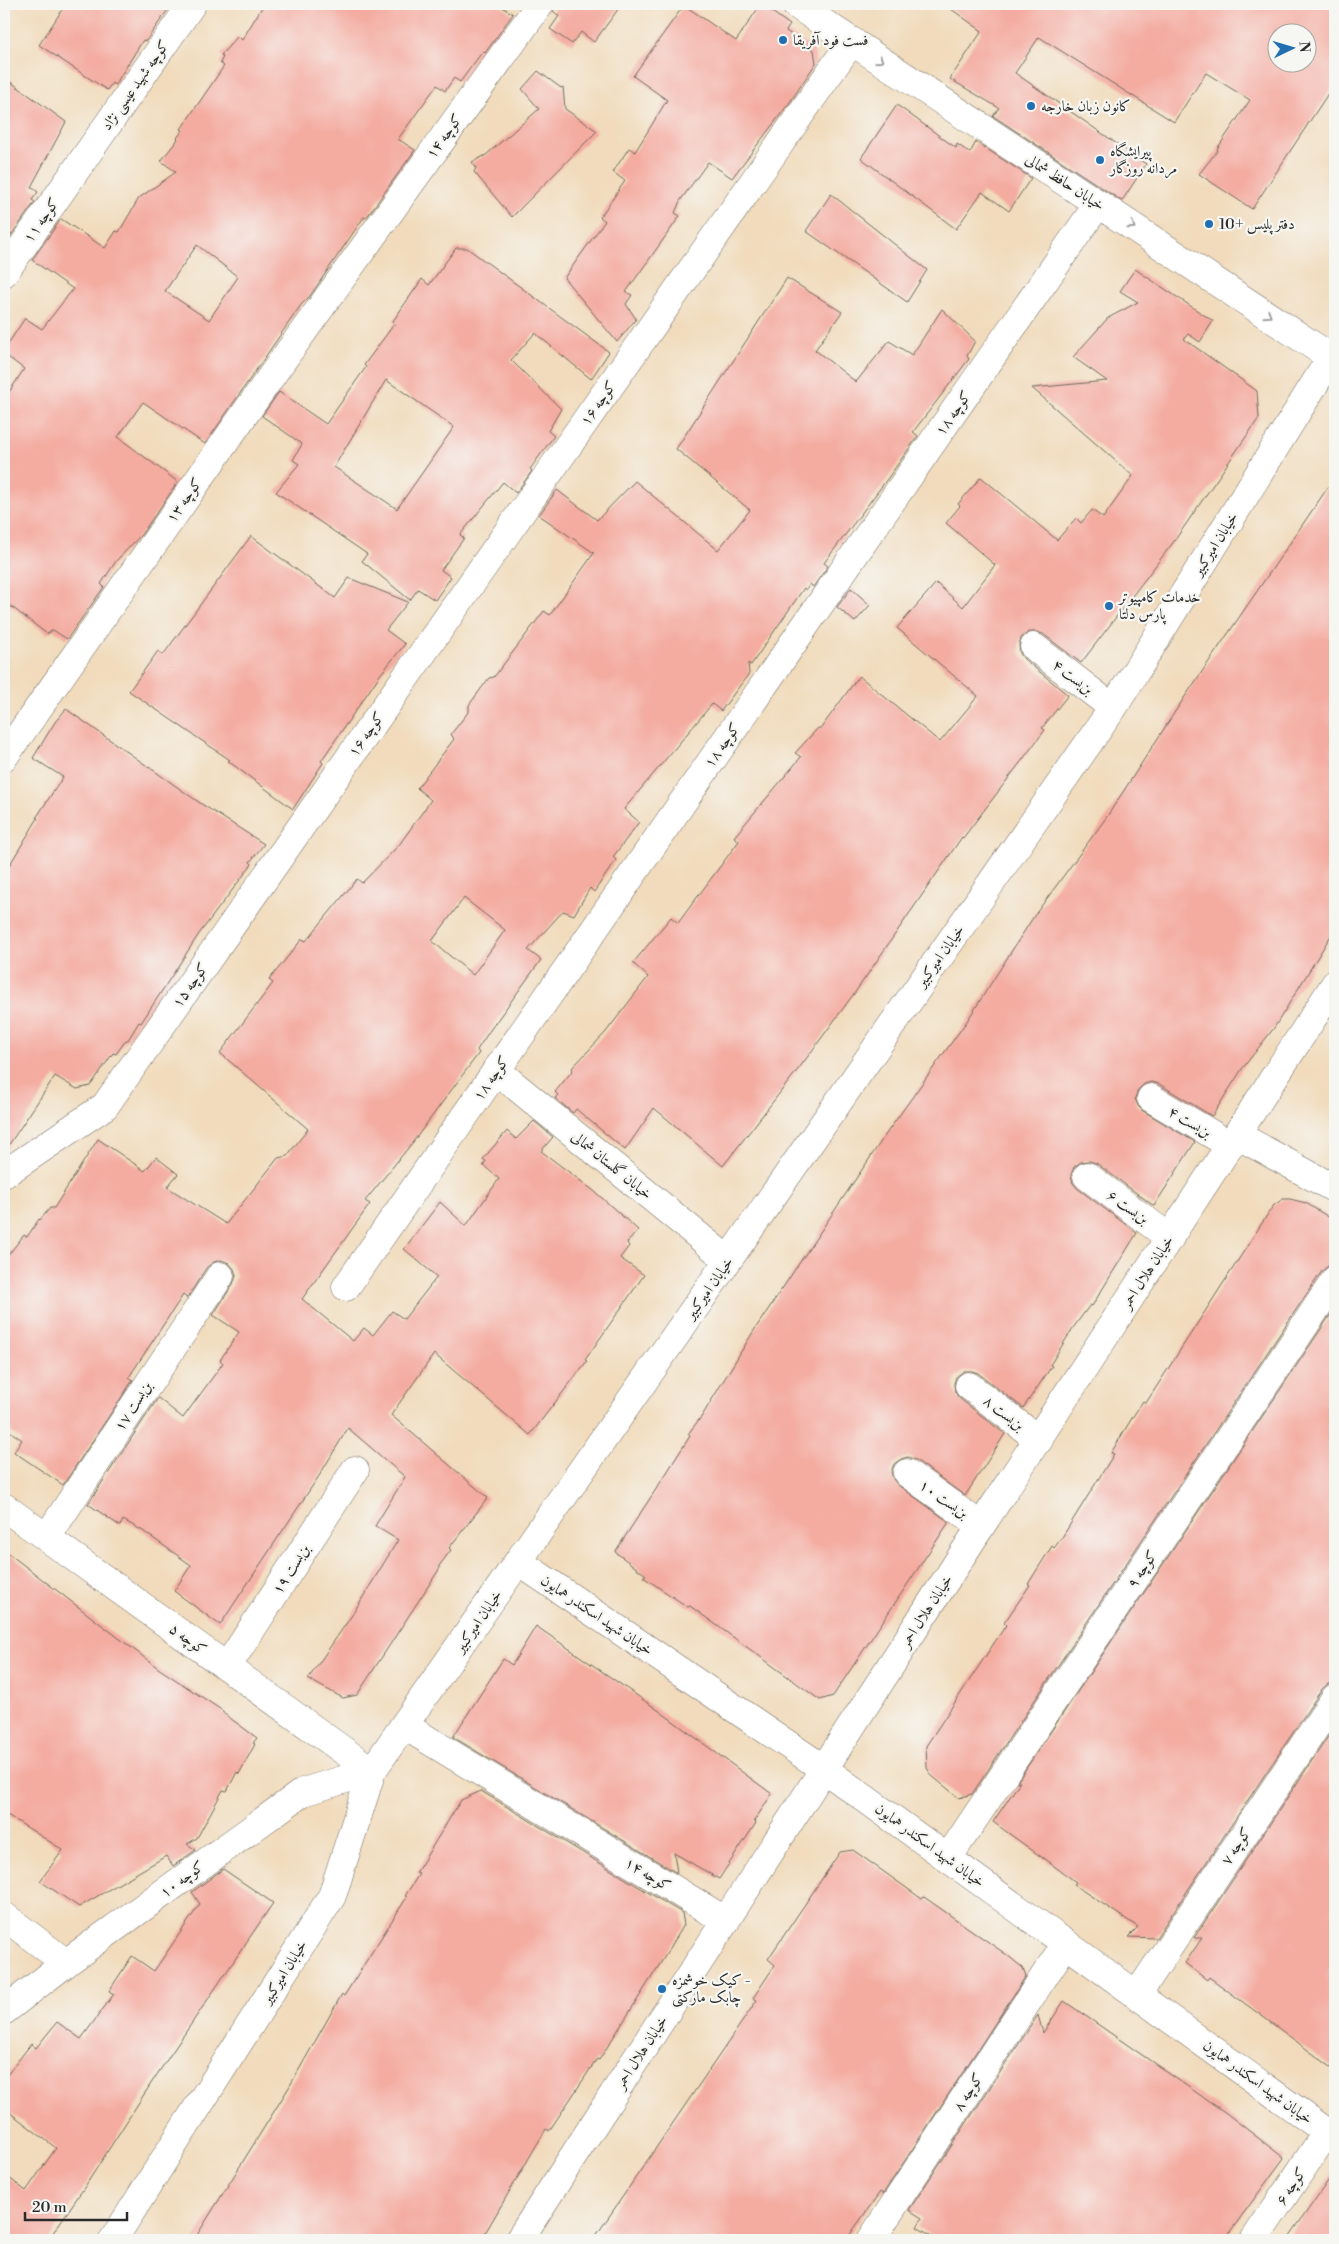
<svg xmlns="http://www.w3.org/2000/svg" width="1339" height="2244" viewBox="0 0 1339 2244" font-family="'Libre Bodoni',Amiri,serif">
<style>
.building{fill:#f4aba0;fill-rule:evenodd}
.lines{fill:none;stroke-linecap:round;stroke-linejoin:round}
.minor-casing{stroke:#70695e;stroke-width:29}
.minor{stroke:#fff;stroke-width:28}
.oneway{stroke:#a0a0a0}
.poi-dot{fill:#1f6fb2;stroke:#f6f6f2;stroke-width:2}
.labels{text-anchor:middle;stroke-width:4.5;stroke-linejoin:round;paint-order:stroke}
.poi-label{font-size:15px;fill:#2b2b2b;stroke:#f6f6f2;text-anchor:start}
.street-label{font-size:15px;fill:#2b2b2b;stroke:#f6f6f2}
</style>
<rect width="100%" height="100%" fill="#f6f6f2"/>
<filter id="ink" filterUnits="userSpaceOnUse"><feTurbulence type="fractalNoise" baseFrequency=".02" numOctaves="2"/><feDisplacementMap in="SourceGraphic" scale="10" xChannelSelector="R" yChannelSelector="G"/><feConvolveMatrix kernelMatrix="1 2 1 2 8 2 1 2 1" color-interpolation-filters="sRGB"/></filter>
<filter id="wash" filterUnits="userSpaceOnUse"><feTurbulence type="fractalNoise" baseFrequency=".0096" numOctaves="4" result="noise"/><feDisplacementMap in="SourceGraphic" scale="20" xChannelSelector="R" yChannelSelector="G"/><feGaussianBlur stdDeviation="1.12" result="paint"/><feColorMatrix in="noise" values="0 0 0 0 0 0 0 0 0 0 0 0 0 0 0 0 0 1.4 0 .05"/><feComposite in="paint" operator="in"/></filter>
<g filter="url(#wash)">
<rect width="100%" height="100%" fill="#f1dbbc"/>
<g id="blocks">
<!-- building -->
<g class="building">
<path d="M 66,4 L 172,4 L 146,41 L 143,40 L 115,85 L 112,83 L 107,90 L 39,45 Z"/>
<path d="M 264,4 L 498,4 L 513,14 L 485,53 L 483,51 L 460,82 L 454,78 L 445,91 L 437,85 L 398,139 L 415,150 L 366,218 L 364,217 L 310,296 L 301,305 L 205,444 L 143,402 L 118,437 L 178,482 L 141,535 L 116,561 L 101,584 L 104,587 L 67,639 L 53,630 L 47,634 L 4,601 L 4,400 L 24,369 L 4,354 L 4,350 L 25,318 L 42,329 L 73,289 L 32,260 L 61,219 L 105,248 L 116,231 L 119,232 L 139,198 L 176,172 L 161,161 L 178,139 L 177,138 L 183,130 L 181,129 L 224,66 L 220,63 L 223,57 L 221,55 L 238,36 L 242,40 ZM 197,245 L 238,277 L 209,320 L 165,291 Z"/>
<path d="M 555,4 L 622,4 L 594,42 L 581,32 L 572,44 L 550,29 L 559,16 L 553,11 Z"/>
<path d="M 761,4 L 790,25 L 786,31 L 814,50 L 816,63 L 790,102 L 732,178 L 708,162 L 680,201 L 675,213 L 680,216 L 626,292 L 632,295 L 626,304 L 636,319 L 617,342 L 564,278 L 605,221 L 600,217 L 625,181 L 613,172 L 629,148 L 635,152 L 667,100 L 633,76 L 684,5 L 736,41 Z"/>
<path d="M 944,4 L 1335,4 L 1335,83 L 1252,209 L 1199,174 L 1218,150 L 1217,149 L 1250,100 L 1206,73 L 1174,122 L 1039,37 L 1015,73 L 1146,164 L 1122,201 L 993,116 L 999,108 L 950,79 L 982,31 ZM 1276,32 L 1306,32 L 1306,62 L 1276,62 Z"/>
<path d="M 538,71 L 561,88 L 563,87 L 565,109 L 597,131 L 512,217 L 474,172 L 476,168 L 472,162 L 486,155 L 539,109 L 522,89 Z"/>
<path d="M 4,77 L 66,122 L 31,187 L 38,192 L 32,200 L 35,202 L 7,241 L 4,240 Z"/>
<path d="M 897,105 L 956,148 L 957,144 L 970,153 L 976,142 L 1031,178 L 1009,211 L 982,192 L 956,229 L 861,158 Z"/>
<path d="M 831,194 L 927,270 L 907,302 L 806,231 Z"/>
<path d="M 456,248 L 467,248 L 609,352 L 591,379 L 535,333 L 511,360 L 561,409 L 548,431 L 554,436 L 530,469 L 532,471 L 516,493 L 503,482 L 460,535 L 464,538 L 441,570 L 451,577 L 435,600 L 418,589 L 410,600 L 362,561 L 367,554 L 276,492 L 299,464 L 293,460 L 302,444 L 262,416 L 279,392 L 326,424 L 366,367 L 364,365 L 395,323 L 393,321 L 422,279 L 429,285 ZM 386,380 L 454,427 L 397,509 L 334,467 Z"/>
<path d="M 1135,269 L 1213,321 L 1200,342 L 1188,334 L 1184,339 L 1257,391 L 1259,418 L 1175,540 L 1081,663 L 1043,634 L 1037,632 L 1029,632 L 1021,638 L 1019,645 L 1020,653 L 1024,659 L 1068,695 L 1042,728 L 1045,730 L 963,838 L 962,837 L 856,991 L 803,1063 L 723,1166 L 654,1108 L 625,1150 L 576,1109 L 573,1113 L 555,1098 L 558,1095 L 555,1092 L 573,1070 L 572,1068 L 606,1032 L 648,977 L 633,963 L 671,917 L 678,923 L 739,841 L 734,837 L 801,757 L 795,753 L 818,728 L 821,728 L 859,676 L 940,742 L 978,696 L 897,628 L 936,583 L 963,607 L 995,565 L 946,523 L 960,506 L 958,504 L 981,477 L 1057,540 L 1076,518 L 1081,523 L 1092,510 L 1103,518 L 1133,476 L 1032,388 L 1107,381 L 1073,357 L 1108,318 L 1138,302 L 1120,291 Z"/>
<path d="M 787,278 L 842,312 L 815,350 L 856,382 L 889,341 L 912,355 L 942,309 L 975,341 L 967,356 L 969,359 L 913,432 L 918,436 L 885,482 L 824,563 L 828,566 L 813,587 L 810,584 L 806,590 L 804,588 L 751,665 L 748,663 L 749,674 L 744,680 L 721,711 L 712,704 L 624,809 L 639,822 L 613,857 L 616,860 L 594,892 L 590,888 L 574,915 L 563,911 L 528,950 L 541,960 L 488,1033 L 477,1050 L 479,1053 L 467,1069 L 413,1142 L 365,1201 L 370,1204 L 302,1299 L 353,1341 L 364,1328 L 373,1335 L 392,1311 L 404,1319 L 437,1277 L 404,1249 L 440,1202 L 466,1226 L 499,1179 L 483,1165 L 486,1161 L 483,1159 L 507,1131 L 516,1139 L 534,1121 L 553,1137 L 541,1151 L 594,1191 L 638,1230 L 627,1243 L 629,1246 L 620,1258 L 644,1275 L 585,1360 L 587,1361 L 530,1435 L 434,1354 L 391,1415 L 488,1498 L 449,1548 L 451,1550 L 439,1566 L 440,1568 L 357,1695 L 343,1698 L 308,1679 L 352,1615 L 398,1540 L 375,1526 L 405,1477 L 348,1428 L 319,1476 L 220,1625 L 174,1591 L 191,1565 L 143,1531 L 123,1520 L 120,1526 L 88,1504 L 158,1398 L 183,1418 L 223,1363 L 220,1360 L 239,1332 L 213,1315 L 233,1284 L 236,1276 L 234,1269 L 229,1263 L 221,1260 L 214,1262 L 207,1267 L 187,1298 L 183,1295 L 129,1377 L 133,1380 L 63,1485 L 14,1452 L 22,1440 L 4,1427 L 4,1260 L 24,1235 L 27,1237 L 39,1219 L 40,1220 L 50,1208 L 54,1208 L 98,1139 L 145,1171 L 156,1157 L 178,1174 L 167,1187 L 226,1224 L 278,1158 L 287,1156 L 308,1129 L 220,1053 L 273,983 L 269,980 L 302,939 L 306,941 L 357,879 L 362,883 L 399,845 L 431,800 L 417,788 L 454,739 L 451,734 L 469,711 L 469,705 L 489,678 L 494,677 L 544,611 L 550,615 L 594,553 L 539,515 L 557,490 L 597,520 L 635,481 L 718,550 L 750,510 L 676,449 ZM 464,898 L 505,930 L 473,975 L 432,941 Z"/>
<path d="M 1335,477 L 1335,929 L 1274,1028 L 1242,1069 L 1212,1116 L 1159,1084 L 1151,1082 L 1144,1084 L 1138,1090 L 1135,1098 L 1138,1106 L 1143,1111 L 1195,1142 L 1154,1206 L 1096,1163 L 1089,1161 L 1081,1162 L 1074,1167 L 1071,1175 L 1073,1183 L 1077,1188 L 1137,1233 L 1092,1306 L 1090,1305 L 1073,1328 L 1050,1365 L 1052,1366 L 1023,1408 L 978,1373 L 972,1371 L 964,1371 L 956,1377 L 954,1384 L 955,1392 L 959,1398 L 1005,1434 L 965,1496 L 916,1460 L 908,1457 L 901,1459 L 894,1464 L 891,1472 L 893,1479 L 898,1485 L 949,1522 L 833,1696 L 820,1700 L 690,1606 L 688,1607 L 643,1577 L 646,1575 L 615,1552 L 664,1477 L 690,1436 L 688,1434 L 702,1416 L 753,1332 L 888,1131 L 967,1021 L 1034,916 L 1106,818 L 1182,701 Z"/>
<path d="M 251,536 L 335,598 L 349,578 L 408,602 L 386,630 L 405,644 L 380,675 L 321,761 L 323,763 L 293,809 L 228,761 L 230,760 L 129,691 L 158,651 L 163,655 Z"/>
<path d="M 851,588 L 870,605 L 855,622 L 837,607 Z"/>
<path d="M 66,709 L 200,803 L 264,844 L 250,862 L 252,864 L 199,934 L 141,1023 L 139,1022 L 128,1040 L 126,1040 L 116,1054 L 113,1053 L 93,1082 L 90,1086 L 77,1089 L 55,1076 L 4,1152 L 4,874 L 38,818 L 36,818 L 63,777 L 33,758 L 55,722 Z"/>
<path d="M 1283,1199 L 1290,1199 L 1306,1203 L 1335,1221 L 1335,1264 L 1328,1266 L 1322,1271 L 972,1794 L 959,1798 L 932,1776 L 927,1768 L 926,1746 L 1006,1625 L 1004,1623 L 1030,1585 L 1028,1584 L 1052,1546 L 1054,1548 L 1061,1539 L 1114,1454 L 1111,1453 L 1132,1418 L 1143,1401 L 1146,1403 L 1273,1206 Z"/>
<path d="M 1335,1308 L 1335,1682 L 1328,1684 L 1322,1689 L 1156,1938 L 1128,1937 L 1138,1927 L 1074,1885 L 1076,1882 L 993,1822 L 1020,1782 L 1017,1782 Z"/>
<path d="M 4,1550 L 158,1668 L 223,1711 L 223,1713 L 257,1738 L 253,1743 L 255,1744 L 239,1774 L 237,1772 L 227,1791 L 223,1790 L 197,1838 L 187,1844 L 196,1850 L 173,1866 L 166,1856 L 79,1907 L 40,1881 L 63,1850 L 4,1813 Z"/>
<path d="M 536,1626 L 658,1710 L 772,1794 L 754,1821 L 756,1823 L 719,1879 L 674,1853 L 677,1873 L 453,1737 L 503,1659 L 512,1665 Z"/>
<path d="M 1335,1726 L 1335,2070 L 1209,1977 L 1207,1980 L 1185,1963 L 1202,1938 L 1194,1938 Z"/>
<path d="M 481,1791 L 682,1913 L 684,1925 L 667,1953 L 599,2060 L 597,2059 L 549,2131 L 546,2129 L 481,2240 L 194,2240 L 288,2089 L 342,1994 L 344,1996 L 407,1897 L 405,1896 L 419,1874 L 416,1873 L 461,1800 Z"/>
<path d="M 853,1850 L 922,1899 L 924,1897 L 1007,1955 L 1023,1968 L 1026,1976 L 883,2194 L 880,2192 L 846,2240 L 593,2240 L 757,2000 L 753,1998 L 775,1965 L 768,1959 L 840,1852 Z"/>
<path d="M 223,1869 L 273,1903 L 152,2082 L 84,2188 L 48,2240 L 4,2240 L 4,2174 L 26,2191 L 56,2148 L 4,2108 L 4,2079 L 31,2044 L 36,2048 L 57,2022 L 81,2039 L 114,1994 L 109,1991 L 132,1956 L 154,1971 L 200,1904 L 192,1892 Z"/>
<path d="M 1064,2001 L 1226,2113 L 1284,2158 L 1224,2240 L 938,2240 L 917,2227 L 922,2218 L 909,2210 L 1038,2015 L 1043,2033 Z"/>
<path d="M 1335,2171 L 1335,2240 L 1287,2240 Z"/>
</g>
</g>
</g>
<g filter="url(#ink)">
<use href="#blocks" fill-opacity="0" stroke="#70695e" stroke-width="1"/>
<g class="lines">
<!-- minor casing -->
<g class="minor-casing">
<g id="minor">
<path d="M 795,4 L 1335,360"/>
<path d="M 4,273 L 192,4"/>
<path d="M 1034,647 L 1113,708"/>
<path d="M 4,757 L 282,361 L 540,4"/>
<path d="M 496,1070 L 728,1260"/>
<path d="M 1151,1098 L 1230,1145"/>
<path d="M 1237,1135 L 1335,1189"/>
<path d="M 4,1174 L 105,1106 L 852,41"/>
<path d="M 1087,1176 L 1170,1238"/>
<path d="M 346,1287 L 1098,204"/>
<path d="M 969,1386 L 1039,1440"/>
<path d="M 907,1473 L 981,1526"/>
<path d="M 4,1507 L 372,1771"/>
<path d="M 47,1537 L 220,1276"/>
<path d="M 519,1562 L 824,1769 L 1335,2138"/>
<path d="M 227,1667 L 355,1470"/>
<path d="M 405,1726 L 726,1921"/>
<path d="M 948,1858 L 1335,1280"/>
<path d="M 4,1916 L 66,1963"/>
<path d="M 1137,1995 L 1335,1698"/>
<path d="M 4,2011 L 66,1963 L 303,1792 L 372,1771"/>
<path d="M 113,2240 L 332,1896 L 372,1771 L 1113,708 L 1335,351"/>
<path d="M 519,2240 L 981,1526 L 1335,984"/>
<path d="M 871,2240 L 1066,1943"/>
<path d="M 1254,2240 L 1327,2132"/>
</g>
</g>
<!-- minor -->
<use href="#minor" class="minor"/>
</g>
<!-- one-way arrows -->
<defs><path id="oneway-chevron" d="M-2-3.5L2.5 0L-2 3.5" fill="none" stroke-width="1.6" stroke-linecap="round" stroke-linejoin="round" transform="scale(1.25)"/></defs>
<g class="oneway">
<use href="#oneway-chevron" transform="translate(880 60) rotate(33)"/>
<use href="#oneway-chevron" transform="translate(1132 226) rotate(33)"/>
<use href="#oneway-chevron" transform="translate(1268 315) rotate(33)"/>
</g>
</g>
<!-- markers -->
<g class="poi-dot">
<circle cx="783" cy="40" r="5"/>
<circle cx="1031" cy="106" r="5"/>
<circle cx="1100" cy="160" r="5"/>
<circle cx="1209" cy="224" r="5"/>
<circle cx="1109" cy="606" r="5"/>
<circle cx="662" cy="1989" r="5"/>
</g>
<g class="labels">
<!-- poi labels -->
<g class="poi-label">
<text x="793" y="45">فست فود آفریقا</text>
<text x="1041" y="111">کانون زبان خارجه</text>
<text x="1110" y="156">پیرایشگاه<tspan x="1110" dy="17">مردانه روزگار</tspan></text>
<text x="1219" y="229">دفتر پلیس +10</text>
<text x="1119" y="602">خدمات کامپیوتر<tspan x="1119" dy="17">پارس دلتا</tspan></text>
<text x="672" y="1985">کیک خوشمزه -<tspan x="672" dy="17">چابک مارکتی</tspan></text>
</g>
<!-- street labels -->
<g class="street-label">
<text transform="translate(135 85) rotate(-55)" y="5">کوچه شهید عیسی نژاد</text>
<text transform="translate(444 136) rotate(-54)" y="5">کوچه ۱۴</text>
<text transform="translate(1065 182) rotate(33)" y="5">خیابان حافظ شمالی</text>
<text transform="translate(41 220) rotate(-55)" y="5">کوچه ۱۱</text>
<text transform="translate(598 403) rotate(-55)" y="5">کوچه ۱۶</text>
<text transform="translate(953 413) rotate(-55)" y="5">کوچه ۱۸</text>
<text transform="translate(184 500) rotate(-55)" y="5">کوچه ۱۳</text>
<text transform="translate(1215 544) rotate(-58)" y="5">خیابان امیرکبیر</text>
<text transform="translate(1073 677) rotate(38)" y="5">بن‌بست ۴</text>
<text transform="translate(366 734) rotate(-55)" y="5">کوچه ۱۶</text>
<text transform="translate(722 745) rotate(-55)" y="5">کوچه ۱۸</text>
<text transform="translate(940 956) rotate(-55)" y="5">خیابان امیرکبیر</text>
<text transform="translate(190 985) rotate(-55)" y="5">کوچه ۱۵</text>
<text transform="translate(491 1078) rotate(-55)" y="5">کوچه ۱۸</text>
<text transform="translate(1190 1122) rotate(31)" y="5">بن‌بست ۴</text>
<text transform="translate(612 1165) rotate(39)" y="5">خیابان گلستان شمالی</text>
<text transform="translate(1128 1207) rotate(36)" y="5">بن‌بست ۶</text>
<text transform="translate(1147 1272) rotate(-57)" y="5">خیابان هلال احمر</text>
<text transform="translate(709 1288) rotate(-55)" y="5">خیابان امیرکبیر</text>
<text transform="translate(133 1406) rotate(-57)" y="5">بن‌بست ۱۷</text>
<text transform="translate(1004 1413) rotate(38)" y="5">بن‌بست ۸</text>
<text transform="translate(944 1499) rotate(35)" y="5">بن‌بست ۱۰</text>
<text transform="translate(291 1569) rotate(-57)" y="5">بن‌بست ۱۹</text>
<text transform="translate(1142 1569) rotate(-56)" y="5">کوچه ۹</text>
<text transform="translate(926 1611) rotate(-57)" y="5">خیابان هلال احمر</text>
<text transform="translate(597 1615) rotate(34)" y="5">خیابان شهید اسکندر همایون</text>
<text transform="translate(478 1621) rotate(-56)" y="5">خیابان امیرکبیر</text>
<text transform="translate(188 1639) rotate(36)" y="5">کوچه ۵</text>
<text transform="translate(930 1845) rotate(36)" y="5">خیابان شهید اسکندر همایون</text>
<text transform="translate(1236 1846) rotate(-56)" y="5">کوچه ۷</text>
<text transform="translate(648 1874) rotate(31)" y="5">کوچه ۱۴</text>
<text transform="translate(182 1879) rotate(-36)" y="5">کوچه ۱۰</text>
<text transform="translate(284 1972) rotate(-58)" y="5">خیابان امیرکبیر</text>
<text transform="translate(641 2052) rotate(-57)" y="5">خیابان هلال احمر</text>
<text transform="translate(1258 2082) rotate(36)" y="5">خیابان شهید اسکندر همایون</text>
<text transform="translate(968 2092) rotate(-57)" y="5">کوچه ۸</text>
<text transform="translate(1291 2186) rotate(-56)" y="5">کوچه ۶</text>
</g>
</g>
<!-- margin -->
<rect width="1339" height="2244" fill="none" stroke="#f6f6f2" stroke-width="20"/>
<!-- north arrow -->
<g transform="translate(1292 48) rotate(85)"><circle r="24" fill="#f6f6f2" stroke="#a5a5a2"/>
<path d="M0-4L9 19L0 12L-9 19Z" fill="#1f6fb2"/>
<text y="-8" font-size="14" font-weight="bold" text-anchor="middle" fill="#2b2b2b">N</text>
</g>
<!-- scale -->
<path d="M25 2212v8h102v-8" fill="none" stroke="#2b2b2b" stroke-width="2.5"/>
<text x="32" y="2212" font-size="15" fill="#2b2b2b" stroke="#f6f6f2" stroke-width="4" paint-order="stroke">20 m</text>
</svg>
